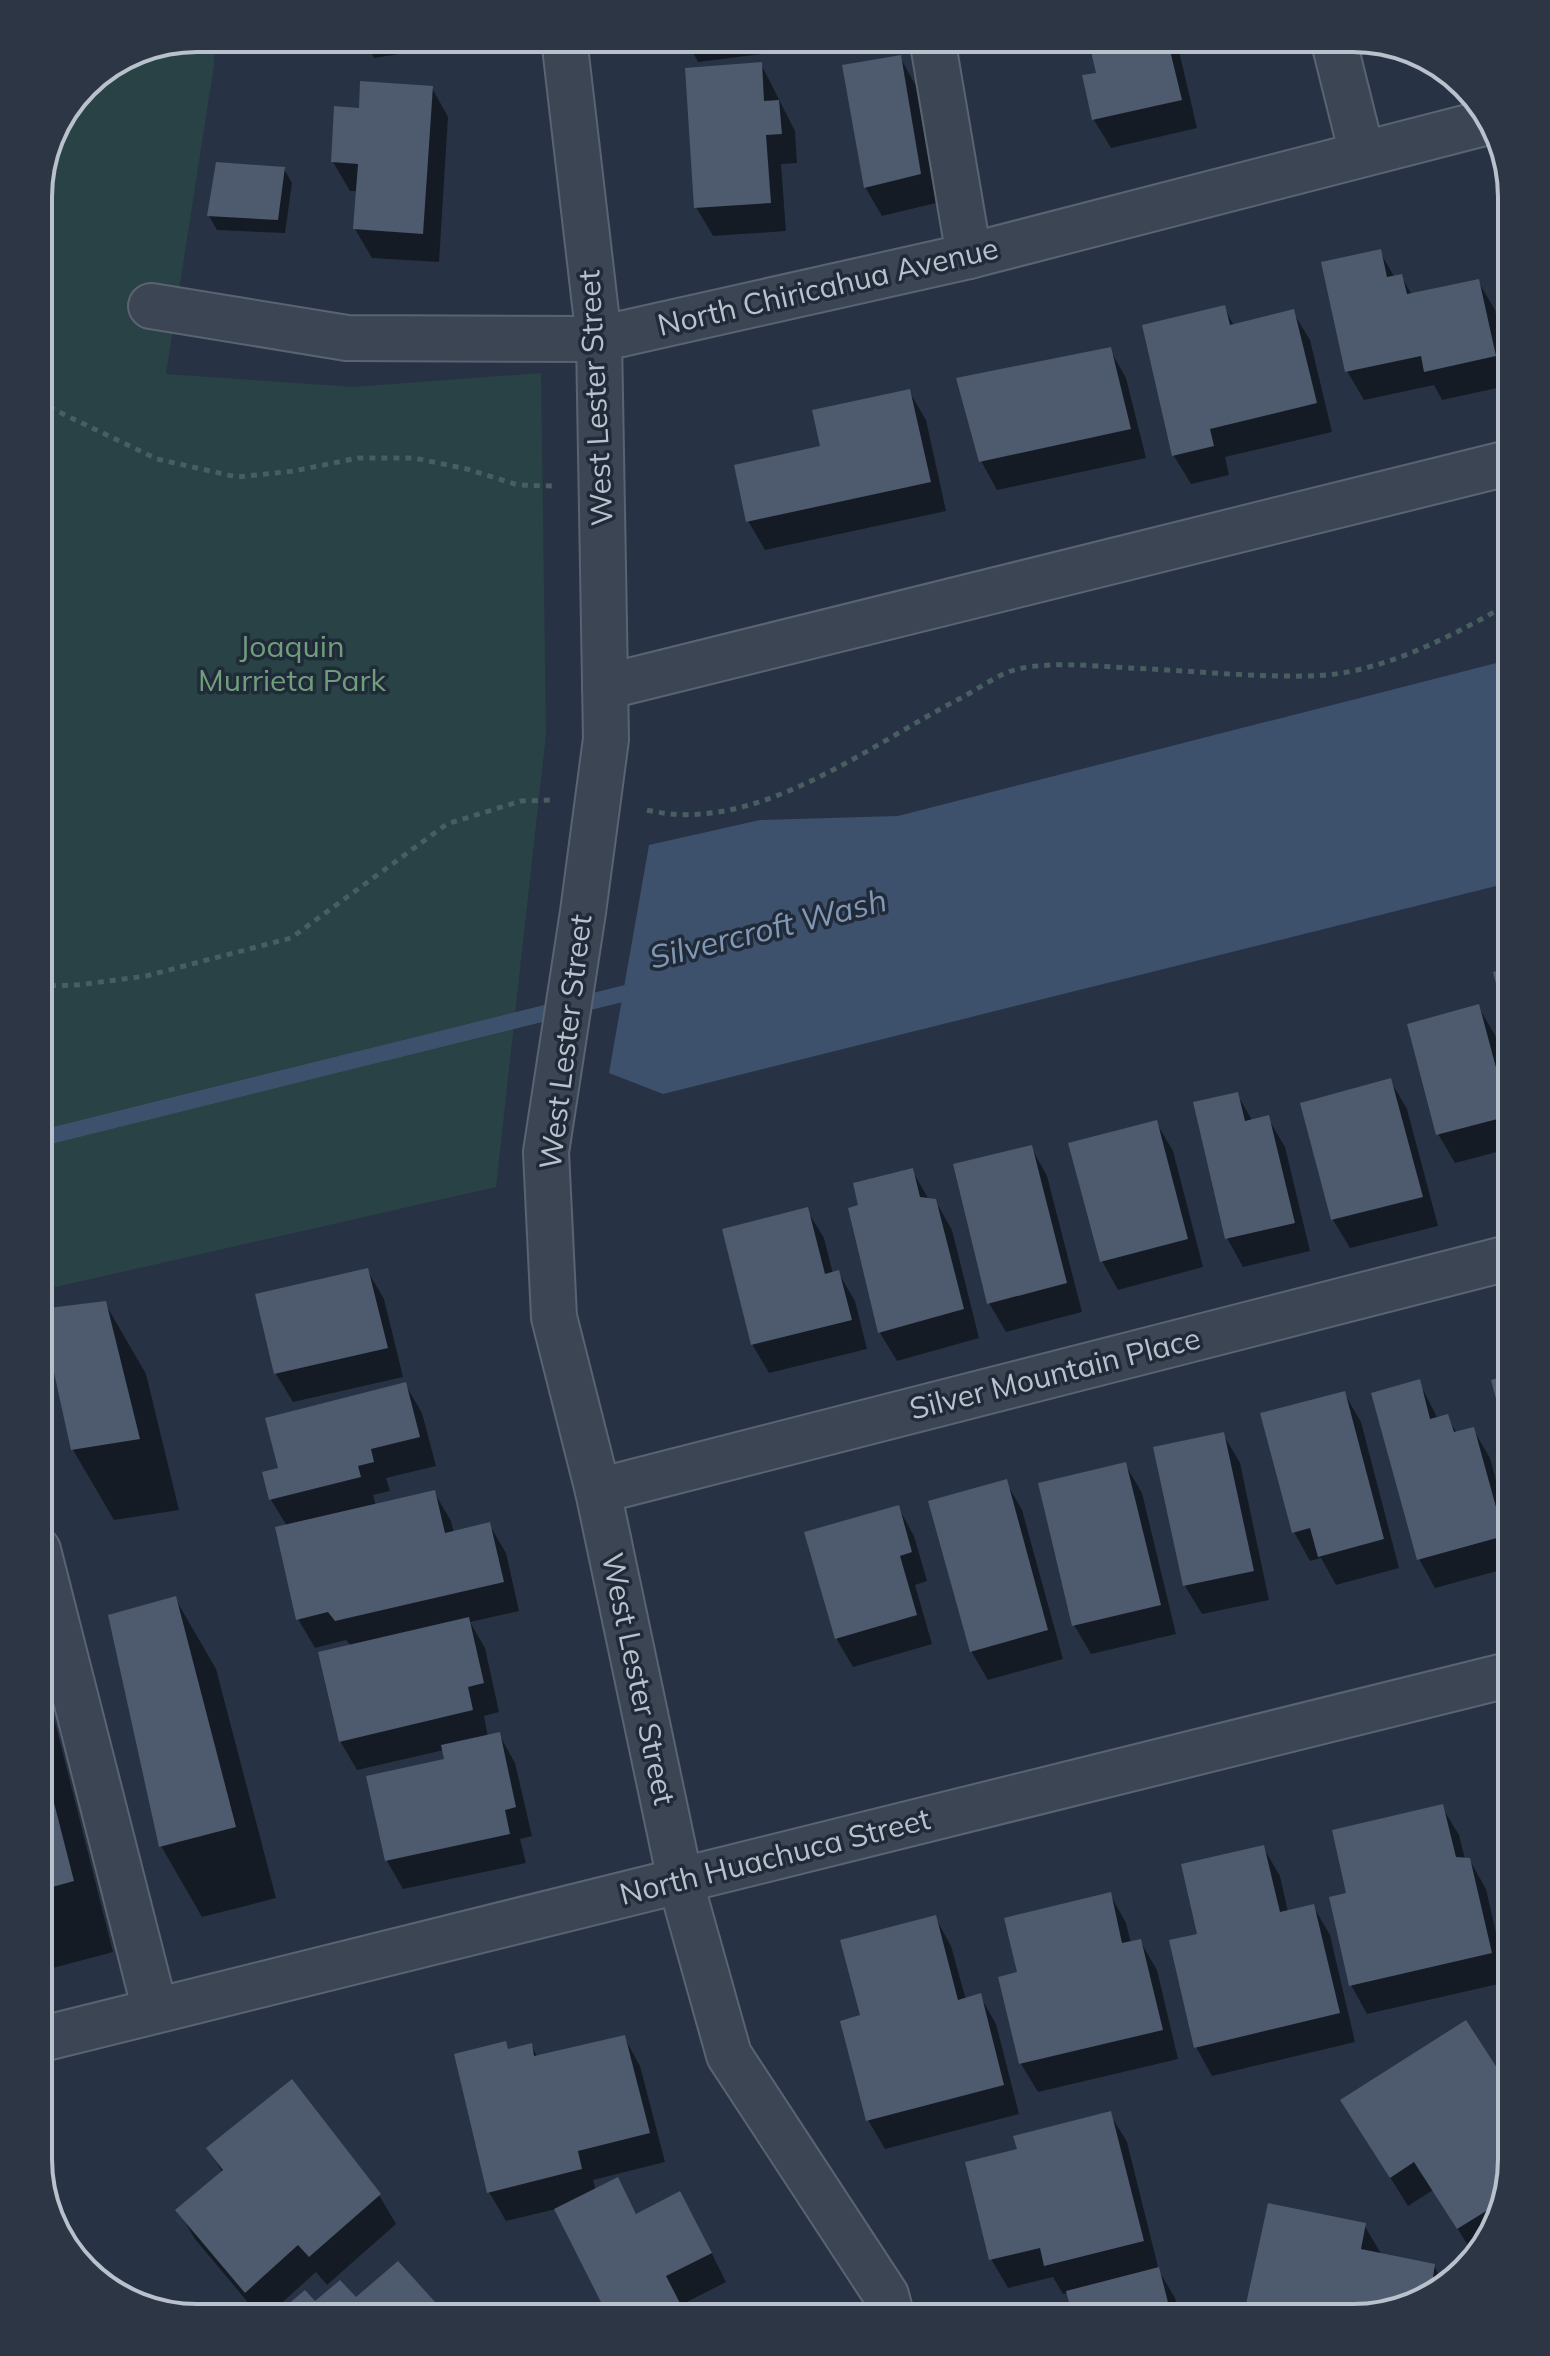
<svg xmlns="http://www.w3.org/2000/svg" width="1550" height="2356" viewBox="0 0 1550 2356" font-family="Mulish,sans-serif">
<style>
.green{fill:#294245}
.water{fill:#3d516d}
.shadow{fill:#0007}
.lines{fill:none;stroke-linecap:round;stroke-linejoin:round}
.stream{stroke:#3d516d;stroke-width:16}
.building{fill:#4e5a6d}
.minor-casing{stroke:#5a6371;stroke-width:48}
.path{stroke:#485e61;stroke-width:5;stroke-dasharray:6 6;stroke-linecap:butt}
.minor{stroke:#3c4553;stroke-width:44}
.labels{text-anchor:middle;stroke-width:7;stroke-linejoin:round;paint-order:stroke}
.street-label{font-size:30px;fill:#b9c1cd;stroke:#202a39}
.park-label{font-size:30px;fill:#709e7b;stroke:#202a39}
.water-label{font-size:32px;font-style:italic;fill:#8197b4;stroke:#202a39}
.rim{fill:none;stroke:#b9c1cd;stroke-width:4}
</style>
<rect width="100%" height="100%" fill="#273344"/>
<!-- green -->
<path class="green" d="M 197,38 L 214,38 L 214,65 L 166,374 L 353,387 L 541,373 L 546,734 L 496,1187 L 38,1291 L 38,187 L 50,135 L 85,84 L 136,50 Z"/>
<!-- water -->
<path class="water" d="M 1512,659 L 1512,882 L 663,1094 L 609,1073 L 649,845 L 760,820 L 898,816 Z"/>
<!-- shadow -->
<g class="shadow">
<path d="M 363,38 L 435,38 L 437,48 L 374,58 Z"/>
<path d="M 685,38 L 800,38 L 802,49 L 698,62 Z"/>
<path d="M 1090,38 L 1176,38 L 1197,128 L 1111,148 L 1094,120 L 1084,77 L 1098,74 Z"/>
<path d="M 900,57 L 916,86 L 936,203 L 882,216 L 865,187 Z"/>
<path d="M 761,64 L 795,131 L 797,163 L 781,164 L 786,231 L 713,236 L 696,207 Z"/>
<path d="M 432,88 L 448,117 L 439,262 L 372,258 L 355,229 L 358,191 L 350,191 L 333,162 L 361,111 Z"/>
<path d="M 284,169 L 292,183 L 285,233 L 217,230 L 209,216 Z"/>
<path d="M 1380,252 L 1395,278 L 1401,276 L 1412,295 L 1478,281 L 1495,310 L 1511,385 L 1442,400 L 1434,385 L 1364,400 L 1347,371 Z"/>
<path d="M 1224,307 L 1234,326 L 1293,312 L 1310,340 L 1332,432 L 1225,457 L 1229,475 L 1191,484 L 1174,456 L 1145,326 Z"/>
<path d="M 1110,350 L 1126,378 L 1146,458 L 997,490 L 981,461 Z"/>
<path d="M 909,391 L 926,420 L 946,511 L 765,550 L 748,521 Z"/>
<path d="M 1478,1006 L 1495,1035 L 1512,1099 L 1512,1148 L 1455,1163 L 1438,1134 Z"/>
<path d="M 1390,1080 L 1407,1109 L 1438,1226 L 1350,1248 L 1333,1220 L 1303,1105 Z"/>
<path d="M 1237,1094 L 1253,1122 L 1268,1118 L 1285,1147 L 1310,1251 L 1243,1267 L 1227,1238 Z"/>
<path d="M 1156,1122 L 1173,1151 L 1203,1267 L 1118,1290 L 1102,1261 Z"/>
<path d="M 1031,1147 L 1047,1176 L 1082,1312 L 1006,1332 L 989,1303 Z"/>
<path d="M 912,1170 L 929,1200 L 935,1200 L 952,1230 L 979,1338 L 897,1361 L 880,1333 L 850,1210 L 860,1206 Z"/>
<path d="M 807,1210 L 824,1238 L 833,1274 L 838,1272 L 855,1301 L 867,1349 L 769,1373 L 752,1344 Z"/>
<path d="M 367,1270 L 384,1299 L 403,1377 L 293,1402 L 276,1374 L 257,1295 Z"/>
<path d="M 105,1303 L 146,1374 L 179,1510 L 114,1520 L 73,1450 Z"/>
<path d="M 1419,1382 L 1438,1419 L 1447,1417 L 1457,1433 L 1473,1429 L 1490,1458 L 1512,1540 L 1512,1567 L 1435,1588 L 1419,1559 Z"/>
<path d="M 405,1384 L 422,1413 L 436,1466 L 386,1478 L 390,1491 L 373,1495 L 376,1506 L 434,1492 L 451,1521 L 454,1533 L 489,1524 L 506,1553 L 519,1611 L 470,1622 L 485,1648 L 499,1712 L 484,1716 L 488,1737 L 499,1734 L 515,1763 L 532,1836 L 520,1839 L 526,1863 L 403,1889 L 387,1861 L 446,1761 L 444,1750 L 357,1770 L 340,1741 L 351,1646 L 346,1640 L 315,1648 L 298,1619 L 287,1526 L 271,1500 L 265,1473 L 280,1469 Z"/>
<path d="M 1344,1393 L 1361,1422 L 1399,1568 L 1336,1585 L 1321,1558 L 1310,1561 L 1294,1532 Z"/>
<path d="M 1223,1434 L 1240,1463 L 1269,1600 L 1202,1614 L 1185,1586 L 1156,1449 Z"/>
<path d="M 1125,1464 L 1142,1493 L 1176,1634 L 1091,1654 L 1074,1625 Z"/>
<path d="M 1006,1482 L 1022,1510 L 1063,1659 L 988,1680 L 971,1651 Z"/>
<path d="M 898,1507 L 914,1536 L 927,1581 L 915,1585 L 932,1644 L 853,1667 L 836,1638 Z"/>
<path d="M 175,1598 L 216,1669 L 276,1898 L 202,1917 L 161,1846 Z"/>
<path d="M 38,1689 L 53,1714 L 113,1952 L 38,1972 Z"/>
<path d="M 1442,1807 L 1459,1835 L 1465,1859 L 1469,1859 L 1486,1889 L 1507,1982 L 1367,2014 L 1351,1985 L 1349,1894 Z"/>
<path d="M 1263,1847 L 1280,1876 L 1288,1912 L 1313,1906 L 1330,1935 L 1355,2042 L 1212,2076 L 1196,2047 L 1199,1936 Z"/>
<path d="M 1110,1894 L 1126,1923 L 1131,1943 L 1140,1941 L 1157,1970 L 1178,2059 L 1038,2092 L 1021,2064 L 1001,1978 L 1019,1974 Z"/>
<path d="M 935,1917 L 951,1946 L 966,2000 L 980,1996 L 996,2024 L 1019,2114 L 885,2149 L 868,2120 L 862,2017 Z"/>
<path d="M 624,2037 L 640,2066 L 665,2162 L 593,2180 L 596,2191 L 617,2180 L 637,2215 L 696,2222 L 726,2282 L 681,2305 L 687,2318 L 611,2318 L 556,2209 L 506,2221 L 489,2192 L 505,2043 L 509,2051 L 531,2045 L 538,2058 Z"/>
<path d="M 1512,2095 L 1512,2160 L 1491,2239 L 1474,2255 L 1433,2190 L 1408,2206 L 1360,2129 Z"/>
<path d="M 1110,2114 L 1127,2142 L 1159,2271 L 1175,2298 L 1180,2318 L 1066,2318 L 1074,2316 L 1068,2293 L 1063,2294 L 1053,2277 L 1008,2288 L 991,2259 L 1019,2150 Z"/>
<path d="M 209,2149 L 379,2195 L 396,2224 L 327,2285 L 316,2272 L 265,2318 L 261,2318 L 195,2239 L 178,2210 L 223,2173 Z"/>
<path d="M 1364,2225 L 1382,2255 L 1434,2266 L 1445,2285 L 1432,2297 L 1354,2318 L 1245,2318 Z"/>
<path d="M 305,2293 L 315,2304 L 356,2300 L 433,2303 L 442,2318 L 278,2318 Z"/>
</g>
<g class="lines">
<!-- stream -->
<path class="stream" d="M 38,1139 L 642,989"/>
</g>
<!-- building -->
<g class="building">
<path d="M 1088,38 L 1167,38 L 1182,100 L 1092,120 L 1082,75 L 1096,73 Z"/>
<path d="M 901,55 L 921,174 L 864,188 L 842,65 Z"/>
<path d="M 762,62 L 764,101 L 779,100 L 782,134 L 766,135 L 771,203 L 694,208 L 685,68 Z"/>
<path d="M 360,81 L 433,86 L 423,234 L 353,229 L 358,164 L 331,162 L 334,106 L 359,108 Z"/>
<path d="M 216,162 L 285,167 L 278,220 L 207,216 Z"/>
<path d="M 1381,249 L 1387,277 L 1402,274 L 1407,294 L 1479,279 L 1496,356 L 1424,372 L 1421,356 L 1345,372 L 1321,262 Z"/>
<path d="M 1225,305 L 1230,325 L 1294,309 L 1317,403 L 1210,429 L 1214,446 L 1172,456 L 1142,325 Z"/>
<path d="M 1111,347 L 1131,429 L 979,462 L 956,378 Z"/>
<path d="M 910,389 L 931,482 L 746,522 L 734,465 L 820,446 L 812,410 Z"/>
<path d="M 1512,967 L 1512,1041 L 1511,1042 L 1493,972 Z"/>
<path d="M 1479,1004 L 1509,1116 L 1436,1135 L 1407,1024 Z"/>
<path d="M 1391,1078 L 1423,1197 L 1331,1220 L 1300,1103 Z"/>
<path d="M 1238,1092 L 1245,1121 L 1269,1115 L 1295,1223 L 1225,1239 L 1193,1102 Z"/>
<path d="M 1157,1120 L 1188,1239 L 1100,1262 L 1068,1143 Z"/>
<path d="M 1032,1145 L 1067,1283 L 987,1304 L 953,1164 Z"/>
<path d="M 913,1168 L 920,1197 L 936,1199 L 964,1309 L 878,1333 L 848,1208 L 858,1205 L 853,1183 Z"/>
<path d="M 808,1207 L 825,1274 L 839,1270 L 852,1320 L 751,1345 L 722,1229 Z"/>
<path d="M 368,1268 L 388,1348 L 274,1374 L 255,1294 Z"/>
<path d="M 106,1301 L 140,1439 L 71,1450 L 40,1309 Z"/>
<path d="M 1512,1374 L 1512,1456 L 1511,1456 L 1491,1380 Z"/>
<path d="M 1420,1379 L 1430,1419 L 1448,1414 L 1454,1432 L 1474,1427 L 1504,1536 L 1417,1560 L 1371,1393 Z"/>
<path d="M 406,1382 L 420,1437 L 371,1449 L 374,1462 L 358,1466 L 361,1477 L 269,1500 L 262,1472 L 278,1468 L 265,1418 Z"/>
<path d="M 1345,1391 L 1384,1539 L 1318,1557 L 1310,1528 L 1292,1533 L 1260,1413 Z"/>
<path d="M 1224,1432 L 1254,1571 L 1183,1586 L 1153,1447 Z"/>
<path d="M 1126,1462 L 1161,1605 L 1072,1626 L 1038,1483 Z"/>
<path d="M 1007,1479 L 1048,1630 L 970,1652 L 928,1501 Z"/>
<path d="M 435,1490 L 445,1533 L 490,1522 L 504,1582 L 335,1621 L 328,1612 L 296,1620 L 275,1527 Z"/>
<path d="M 899,1505 L 912,1552 L 900,1556 L 917,1615 L 835,1639 L 804,1532 Z"/>
<path d="M 176,1596 L 236,1827 L 159,1847 L 108,1615 Z"/>
<path d="M 469,1617 L 484,1683 L 468,1687 L 473,1710 L 339,1742 L 318,1652 Z"/>
<path d="M 500,1732 L 516,1807 L 505,1810 L 510,1834 L 385,1861 L 366,1776 L 444,1759 L 441,1745 Z"/>
<path d="M 39,1744 L 74,1881 L 38,1891 L 38,1745 Z"/>
<path d="M 1443,1804 L 1456,1857 L 1470,1858 L 1492,1953 L 1349,1986 L 1329,1897 L 1346,1893 L 1332,1830 Z"/>
<path d="M 1264,1845 L 1280,1912 L 1314,1904 L 1340,2013 L 1194,2048 L 1169,1940 L 1197,1934 L 1181,1864 Z"/>
<path d="M 1512,1853 L 1512,1911 L 1511,1911 L 1496,1858 Z"/>
<path d="M 1111,1892 L 1122,1943 L 1141,1939 L 1163,2030 L 1019,2064 L 998,1977 L 1017,1972 L 1004,1918 Z"/>
<path d="M 936,1915 L 958,2000 L 981,1993 L 1004,2085 L 866,2121 L 840,2021 L 860,2015 L 840,1940 Z"/>
<path d="M 1466,2020 L 1512,2091 L 1512,2106 L 1504,2111 L 1512,2124 L 1512,2160 L 1501,2202 L 1457,2229 L 1414,2162 L 1390,2178 L 1340,2100 Z"/>
<path d="M 625,2035 L 650,2133 L 578,2151 L 582,2169 L 487,2193 L 454,2054 L 506,2041 L 508,2049 L 532,2043 L 534,2056 Z"/>
<path d="M 292,2079 L 381,2194 L 309,2257 L 298,2245 L 245,2293 L 175,2210 L 223,2170 L 206,2148 Z"/>
<path d="M 1111,2111 L 1144,2241 L 1044,2266 L 1040,2248 L 989,2260 L 965,2162 L 1017,2149 L 1013,2136 Z"/>
<path d="M 618,2177 L 636,2214 L 680,2191 L 712,2253 L 666,2276 L 682,2307 L 663,2318 L 609,2318 L 554,2209 Z"/>
<path d="M 1268,2203 L 1366,2223 L 1361,2249 L 1435,2264 L 1430,2298 L 1354,2318 L 1243,2318 Z"/>
<path d="M 398,2261 L 435,2302 L 418,2318 L 274,2316 L 305,2290 L 315,2301 L 340,2280 L 356,2297 Z"/>
<path d="M 1159,2267 L 1172,2318 L 1062,2318 L 1072,2314 L 1066,2291 Z"/>
</g>
<g class="lines">
<!-- minor casing -->
<g class="minor-casing">
<g id="minor">
<path d="M 564,38 L 599,339 L 606,739 L 583,912 L 546,1152 L 554,1317 L 598,1491 L 680,1880 L 729,2055 L 886,2295 L 892,2318"/>
<path d="M 932,38 L 969,256"/>
<path d="M 1333,38 L 1362,154"/>
<path d="M 151,306 L 347,338 L 599,339 L 969,256 L 1492,121"/>
<path d="M 605,687 L 1512,462"/>
<path d="M 598,1491 L 1512,1257"/>
<path d="M 38,1550 L 155,2010"/>
<path d="M 38,2040 L 1512,1674"/>
</g>
</g>
<!-- path -->
<g class="path">
<path d="M 38,402 L 157,459 L 237,477 L 294,471 L 358,458 L 414,458 L 467,469 L 518,485 L 553,486"/>
<path d="M 647,810 C 754,836 868,746 959,699 C 977,690 999,673 1018,669 C 1058,660 1110,668 1151,669 C 1204,672 1257,677 1309,676 C 1380,675 1452,636 1512,602"/>
<path d="M 38,986 L 78,985 L 146,976 L 291,938 L 447,824 L 521,801 L 551,800"/>
</g>
<!-- minor -->
<use href="#minor" class="minor"/>
</g>
<g class="labels">
<!-- street labels -->
<g class="street-label">
<text transform="translate(828 287) rotate(-13)" y="10">North Chiricahua Avenue</text>
<text transform="translate(596 398) rotate(-93)" y="10">West Lester Street</text>
<text transform="translate(566 1042) rotate(-83)" y="10">West Lester Street</text>
<text transform="translate(1055 1374) rotate(-14)" y="10">Silver Mountain Place</text>
<text transform="translate(638 1679) rotate(78)" y="10">West Lester Street</text>
<text transform="translate(775 1857) rotate(-14)" y="10">North Huachuca Street</text>
</g>
<!-- park labels -->
<g class="park-label">
<text x="292" y="657">Joaquin<tspan x="292" dy="34">Murrieta Park</tspan></text>
</g>
<!-- water labels -->
<g class="water-label">
<text transform="translate(768 929) rotate(-14)" y="11">Silvercroft Wash</text>
</g>
</g>
<!-- crop -->
<path d="M0 0H1550V2356H0ZM197 52H1353A145 145 0 0 1 1498 197V2159A145 145 0 0 1 1353 2304H197A145 145 0 0 1 52 2159V197A145 145 0 0 1 197 52Z" fill="#2c3645" fill-rule="evenodd"/>
<path class="rim" d="M197 52H1353A145 145 0 0 1 1498 197V2159A145 145 0 0 1 1353 2304H197A145 145 0 0 1 52 2159V197A145 145 0 0 1 197 52Z"/>
</svg>
